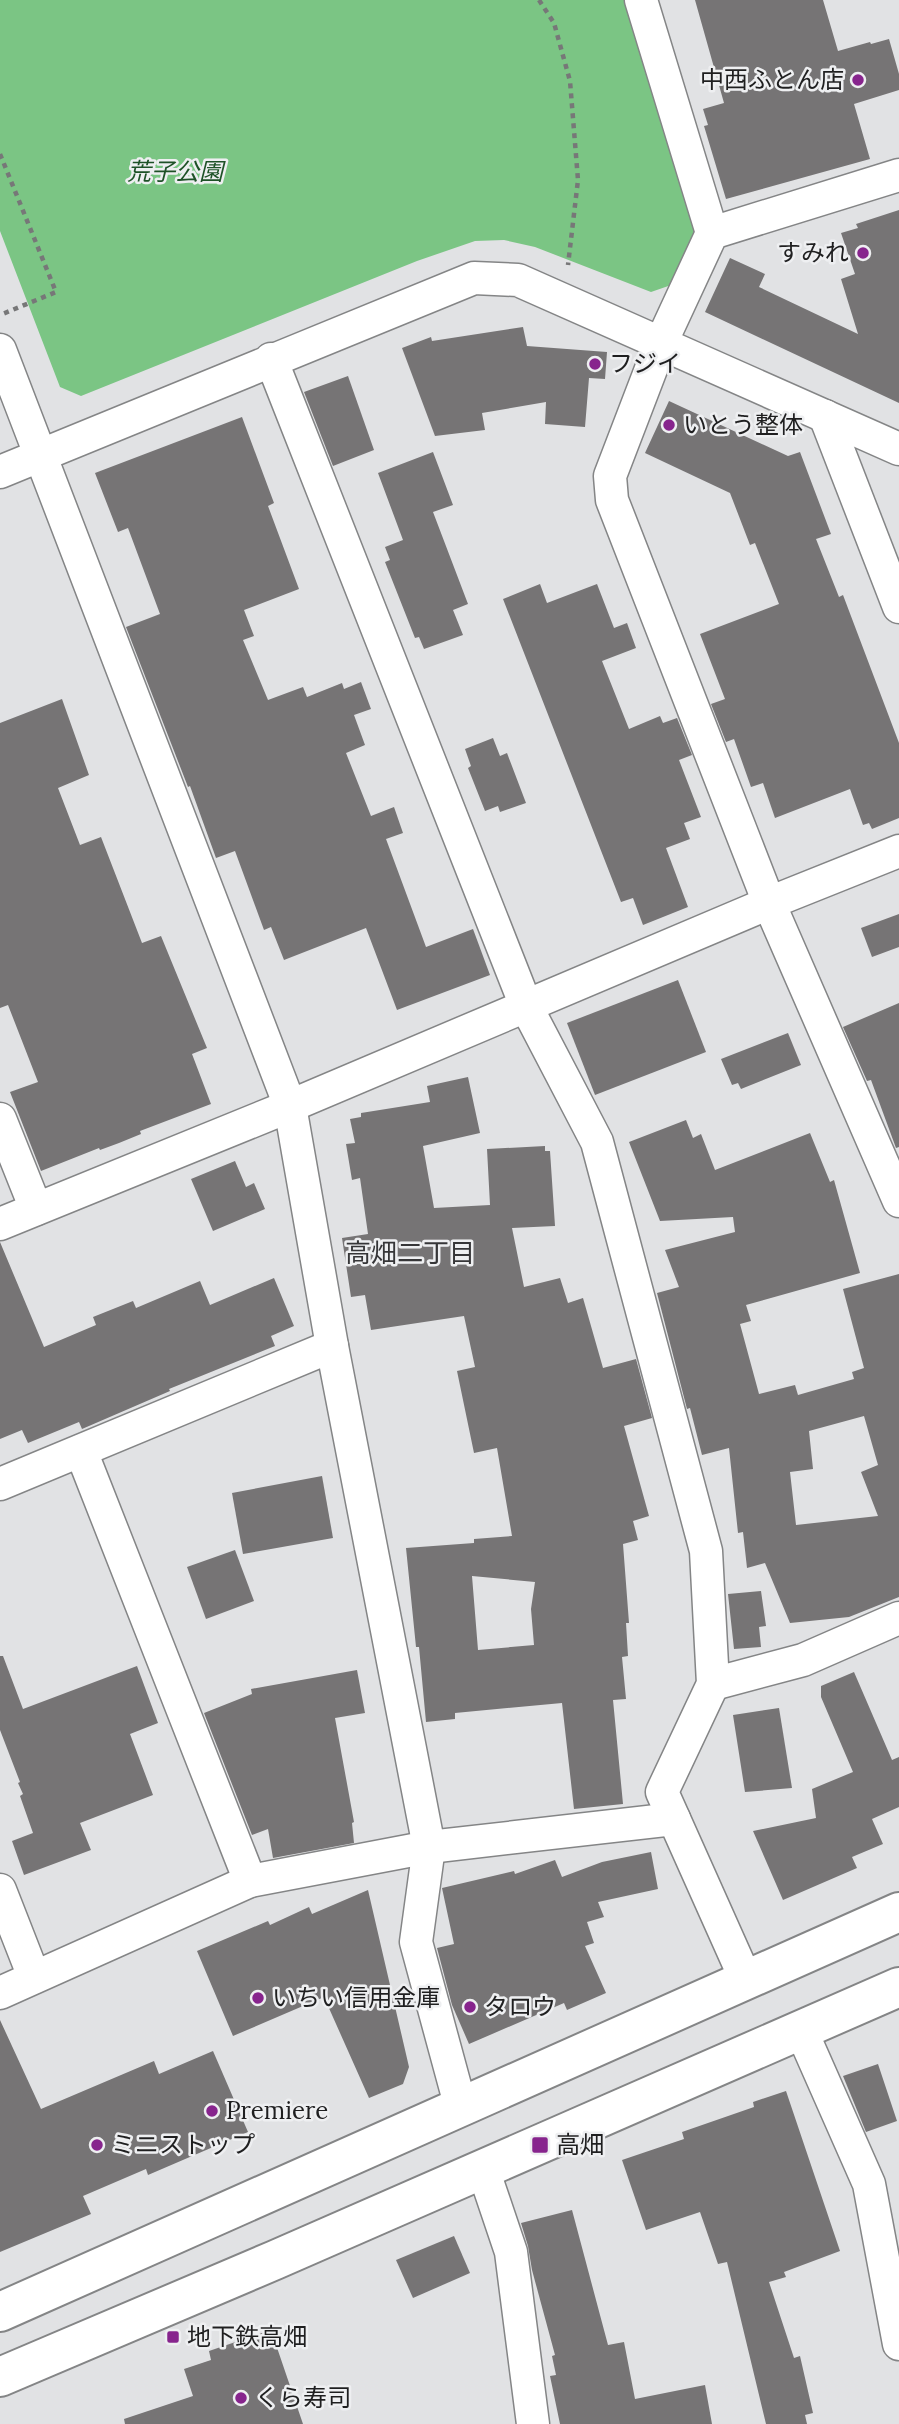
<svg xmlns="http://www.w3.org/2000/svg" width="899" height="2424" viewBox="0 0 899 2424" font-family="Lora,'Noto Sans JP',serif">
<style>
.green{fill:#7bc584}
.building{fill:#767475;fill-rule:evenodd}
.lines{fill:none;stroke-linecap:round;stroke-linejoin:round}
.street-casing{stroke:#848586;stroke-width:35}
.secondary-casing{stroke:#848586;stroke-width:42}
.path{stroke:#777778;stroke-width:4.5;stroke-dasharray:5 5;stroke-linecap:butt}
.street{stroke:#fff;stroke-width:32}
.secondary{stroke:#fff;stroke-width:38}
.poi-dot{fill:#87248d;stroke:#eeeff1;stroke-width:2.5}
.labels{text-anchor:middle;stroke-width:5;stroke-linejoin:round;paint-order:stroke}
.poi-label{font-size:24px;fill:#1f1f20;stroke:#eeeff1;text-anchor:start}
.park-label{font-size:24px;font-style:italic;fill:#1e5227;stroke:#eeeff1}
.neighbourhood-label{font-size:26px;fill:#363638;stroke:#eeeff1}
</style>
<rect width="100%" height="100%" fill="#e1e2e4"/>
<!-- green -->
<path class="green" d="M 0,0 L 624,0 L 694,231 L 694,237 L 677,283 L 651,292 L 535,247 L 504,240 L 475,241 L 417,261 L 81,396 L 60,387 L 0,231 Z"/>
<!-- building -->
<g class="building">
<path d="M 695,0 L 823,0 L 838,51 L 870,42 L 871,44 L 889,39 L 899,74 L 899,90 L 854,104 L 870,159 L 726,199 L 704,126 L 708,125 L 703,109 L 724,103 Z"/>
<path d="M 899,210 L 899,403 L 705,312 L 730,258 L 765,274 L 759,287 L 858,334 L 841,279 L 855,274 L 841,233 L 858,228 L 856,224 Z"/>
<path d="M 523,327 L 527,346 L 607,352 L 605,379 L 589,378 L 585,427 L 545,424 L 546,402 L 482,413 L 485,430 L 435,436 L 402,348 L 431,337 L 432,341 Z"/>
<path d="M 348,376 L 374,450 L 333,466 L 304,392 Z"/>
<path d="M 669,401 L 788,456 L 800,452 L 831,534 L 816,539 L 839,597 L 843,595 L 899,743 L 899,818 L 872,829 L 869,823 L 863,825 L 850,789 L 775,818 L 763,783 L 751,787 L 734,739 L 726,742 L 711,704 L 725,699 L 700,634 L 779,604 L 755,543 L 750,545 L 730,493 L 645,453 Z"/>
<path d="M 242,417 L 274,503 L 268,506 L 299,589 L 244,610 L 254,636 L 243,640 L 268,700 L 303,687 L 307,697 L 342,683 L 344,689 L 361,682 L 371,709 L 354,715 L 365,745 L 346,753 L 371,816 L 394,807 L 403,833 L 386,839 L 426,947 L 473,929 L 490,975 L 397,1010 L 366,928 L 284,960 L 271,927 L 264,930 L 235,851 L 216,858 L 190,786 L 188,787 L 126,627 L 160,614 L 128,528 L 118,532 L 95,473 Z"/>
<path d="M 433,452 L 453,505 L 433,512 L 468,604 L 453,610 L 463,635 L 424,649 L 419,637 L 415,638 L 385,562 L 390,560 L 385,547 L 403,540 L 378,473 Z"/>
<path d="M 540,584 L 547,603 L 597,584 L 614,628 L 627,623 L 636,648 L 602,661 L 629,729 L 660,716 L 663,723 L 677,718 L 692,755 L 679,760 L 701,817 L 684,823 L 690,839 L 666,848 L 688,907 L 643,925 L 633,898 L 621,902 L 503,599 Z"/>
<path d="M 62,699 L 89,775 L 58,788 L 80,845 L 101,837 L 142,943 L 161,936 L 207,1048 L 192,1054 L 211,1104 L 140,1131 L 141,1134 L 119,1143 L 100,1150 L 99,1148 L 41,1171 L 10,1092 L 38,1082 L 8,1005 L 0,1008 L 0,723 Z"/>
<path d="M 493,738 L 500,756 L 507,753 L 526,803 L 500,812 L 498,806 L 485,811 L 468,768 L 471,766 L 465,749 Z"/>
<path d="M 899,914 L 899,947 L 872,957 L 861,928 Z"/>
<path d="M 678,980 L 706,1052 L 595,1095 L 567,1023 Z"/>
<path d="M 899,1003 L 899,1147 L 896,1148 L 871,1080 L 867,1081 L 843,1027 Z"/>
<path d="M 788,1033 L 801,1065 L 741,1089 L 738,1083 L 732,1085 L 721,1059 Z"/>
<path d="M 468,1077 L 480,1133 L 423,1146 L 434,1208 L 490,1205 L 487,1149 L 545,1146 L 545,1151 L 550,1151 L 555,1226 L 512,1228 L 524,1287 L 560,1278 L 568,1303 L 583,1298 L 603,1368 L 636,1359 L 652,1418 L 624,1426 L 649,1516 L 633,1521 L 638,1540 L 623,1544 L 629,1623 L 626,1623 L 628,1656 L 622,1657 L 626,1699 L 613,1700 L 623,1804 L 574,1809 L 562,1703 L 455,1713 L 455,1719 L 426,1722 L 419,1647 L 416,1647 L 406,1548 L 474,1543 L 474,1539 L 512,1536 L 497,1448 L 474,1453 L 457,1371 L 475,1367 L 464,1316 L 371,1330 L 365,1295 L 351,1297 L 342,1238 L 368,1234 L 360,1178 L 352,1180 L 346,1144 L 355,1143 L 350,1119 L 361,1117 L 361,1113 L 430,1102 L 427,1086 ZM 472,1576 L 535,1582 L 531,1609 L 534,1645 L 478,1650 Z"/>
<path d="M 686,1120 L 693,1138 L 701,1134 L 715,1170 L 810,1133 L 830,1182 L 834,1180 L 860,1273 L 746,1305 L 751,1321 L 740,1324 L 759,1394 L 795,1385 L 798,1395 L 854,1379 L 852,1372 L 864,1368 L 843,1289 L 899,1274 L 899,1597 L 849,1617 L 790,1623 L 765,1563 L 747,1568 L 743,1532 L 738,1533 L 729,1448 L 702,1455 L 690,1408 L 687,1409 L 657,1293 L 679,1287 L 665,1250 L 735,1232 L 733,1217 L 660,1221 L 629,1142 ZM 864,1416 L 878,1465 L 861,1472 L 878,1516 L 796,1525 L 790,1472 L 813,1469 L 809,1431 Z"/>
<path d="M 235,1161 L 246,1187 L 254,1183 L 265,1209 L 213,1231 L 191,1179 Z"/>
<path d="M 0,1242 L 44,1347 L 96,1325 L 93,1317 L 133,1301 L 136,1308 L 200,1281 L 210,1305 L 274,1278 L 294,1326 L 271,1336 L 275,1346 L 169,1389 L 170,1391 L 82,1429 L 79,1422 L 28,1443 L 22,1430 L 0,1439 Z"/>
<path d="M 322,1476 L 333,1538 L 243,1554 L 232,1493 Z"/>
<path d="M 235,1550 L 254,1601 L 206,1619 L 187,1567 Z"/>
<path d="M 761,1591 L 766,1626 L 759,1627 L 761,1647 L 734,1649 L 728,1594 Z"/>
<path d="M 0,1656 L 3,1656 L 23,1709 L 137,1666 L 158,1723 L 130,1734 L 153,1795 L 80,1823 L 91,1850 L 24,1875 L 12,1841 L 33,1833 L 20,1796 L 23,1794 L 18,1783 L 20,1782 L 0,1730 Z"/>
<path d="M 357,1670 L 365,1713 L 335,1718 L 354,1822 L 352,1823 L 354,1843 L 273,1858 L 268,1829 L 252,1835 L 204,1713 L 252,1694 L 251,1689 Z"/>
<path d="M 854,1672 L 892,1760 L 899,1757 L 899,1807 L 872,1819 L 883,1844 L 852,1857 L 857,1868 L 783,1900 L 753,1831 L 816,1818 L 812,1789 L 853,1772 L 821,1697 L 821,1686 Z"/>
<path d="M 779,1708 L 792,1788 L 745,1792 L 733,1715 Z"/>
<path d="M 651,1852 L 658,1889 L 598,1902 L 604,1917 L 587,1922 L 594,1943 L 585,1946 L 606,1993 L 567,2010 L 564,2003 L 469,2044 L 452,2005 L 437,1948 L 454,1944 L 442,1888 L 514,1871 L 515,1874 L 555,1860 L 562,1877 L 602,1862 Z"/>
<path d="M 368,1890 L 409,2067 L 403,2084 L 369,2098 L 324,1997 L 233,2036 L 197,1951 L 268,1921 L 270,1925 L 309,1907 L 312,1914 Z"/>
<path d="M 0,2020 L 41,2109 L 154,2061 L 159,2074 L 213,2051 L 248,2132 L 148,2175 L 146,2169 L 83,2196 L 91,2214 L 0,2252 Z"/>
<path d="M 878,2064 L 897,2121 L 866,2132 L 843,2076 Z"/>
<path d="M 786,2091 L 840,2251 L 784,2272 L 786,2277 L 769,2282 L 794,2358 L 800,2356 L 813,2413 L 805,2415 L 807,2424 L 766,2424 L 727,2262 L 718,2264 L 700,2212 L 646,2230 L 622,2160 L 684,2139 L 682,2132 L 754,2107 L 753,2102 Z"/>
<path d="M 572,2210 L 608,2345 L 624,2342 L 635,2399 L 705,2385 L 712,2424 L 560,2424 L 550,2376 L 556,2375 L 552,2356 L 555,2355 L 532,2270 L 528,2246 L 521,2223 Z"/>
<path d="M 454,2236 L 470,2273 L 413,2298 L 396,2260 Z"/>
<path d="M 271,2330 L 303,2424 L 125,2424 L 124,2419 L 193,2396 L 184,2369 L 211,2360 L 209,2351 Z"/>
</g>
<g class="lines">
<!-- street casing -->
<g class="street-casing">
<g id="street">
<path d="M 641,0 L 712,233"/>
<path d="M 899,175 L 712,233 L 661,343 L 610,476 L 612,500 L 769,903 L 899,1201"/>
<path d="M 0,350 L 290,1106 L 332,1346 L 429,1847 L 416,1942 L 461,2108"/>
<path d="M 271,359 L 526,1006 L 597,1142 L 706,1551 L 713,1684 L 662,1792 L 746,1980"/>
<path d="M 825,416 L 899,607"/>
<path d="M 0,472 L 474,278 L 518,280 L 899,449"/>
<path d="M 0,1119 L 36,1209"/>
<path d="M 0,1224 L 290,1106 L 769,903 L 899,851"/>
<path d="M 81,1451 L 250,1881"/>
<path d="M 0,1484 L 332,1346"/>
<path d="M 713,1684 L 803,1660 L 899,1618"/>
<path d="M 0,1890 L 34,1977"/>
<path d="M 0,1993 L 250,1881 L 429,1847 L 674,1819"/>
<path d="M 801,2030 L 869,2184 L 899,2344"/>
<path d="M 483,2169 L 511,2252 L 533,2424"/>
</g>
</g>
<!-- secondary casing -->
<g class="secondary-casing">
<g id="secondary">
<path d="M 0,2312 L 899,1912"/>
<path d="M 0,2377 L 275,2260 L 899,1987"/>
</g>
</g>
<!-- path -->
<g class="path">
<path d="M 539,0 L 554,23 L 570,81 L 578,180 L 568,265"/>
<path d="M 0,154 L 56,292 L 0,315"/>
</g>
<!-- street -->
<use href="#street" class="street"/>
<!-- secondary -->
<use href="#secondary" class="secondary"/>
</g>
<!-- markers -->
<g class="poi-dot">
<circle cx="858" cy="80" r="7"/>
<circle cx="863" cy="253" r="7"/>
<circle cx="595" cy="364" r="7"/>
<circle cx="669" cy="425" r="7"/>
<circle cx="258" cy="1998" r="7"/>
<circle cx="470" cy="2007" r="7"/>
<circle cx="212" cy="2111" r="7"/>
<circle cx="97" cy="2145" r="7"/>
<rect x="531" y="2136" width="18" height="18" rx="3.5"/>
<rect x="166" y="2330" width="14" height="14" rx="3.5"/>
<circle cx="241" cy="2398" r="7"/>
</g>
<g class="labels">
<!-- poi labels -->
<g class="poi-label">
<text x="844" y="88" text-anchor="end">中西ふとん店</text>
<text x="849" y="261" text-anchor="end">すみれ</text>
<text x="609" y="372">フジイ</text>
<text x="683" y="433">いとう整体</text>
<text x="272" y="2006">いちい信用金庫</text>
<text x="484" y="2015">タロウ</text>
<text x="226" y="2119">Premiere</text>
<text x="111" y="2153">ミニストップ</text>
<text x="556" y="2153">高畑</text>
<text x="187" y="2345">地下鉄高畑</text>
<text x="255" y="2406">くら寿司</text>
</g>
<!-- park labels -->
<g class="park-label">
<text x="175" y="180">荒子公園</text>
</g>
<!-- neighbourhood labels -->
<g class="neighbourhood-label">
<text x="410" y="1262">高畑二丁目</text>
</g>
</g>
</svg>
